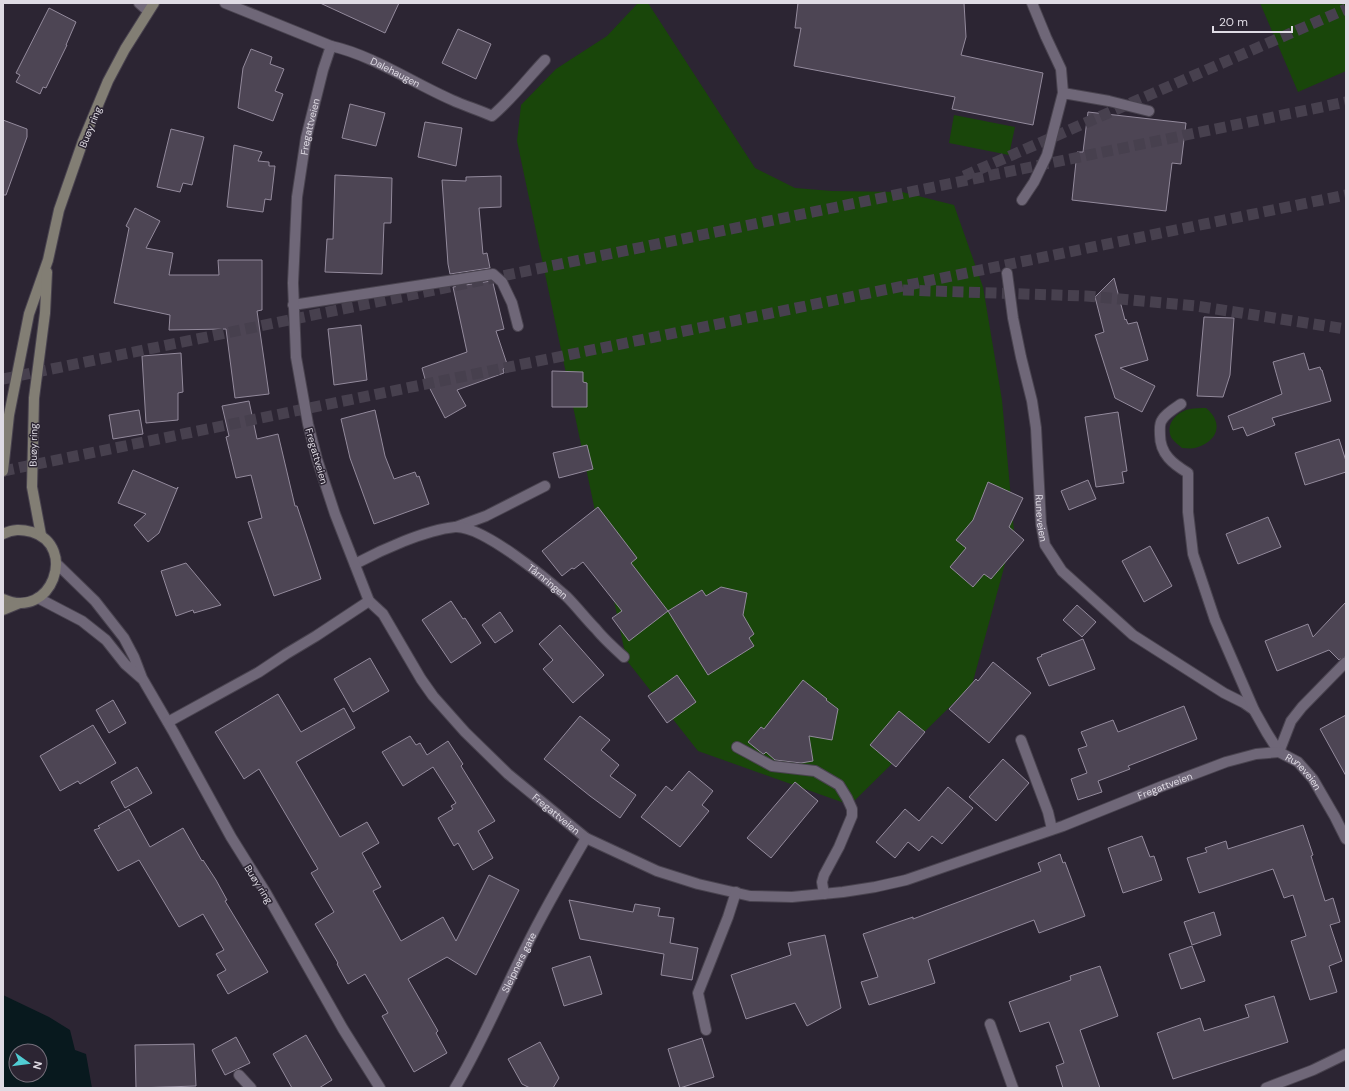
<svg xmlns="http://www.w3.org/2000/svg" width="1349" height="1091" viewBox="0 0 1349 1091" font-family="'DM Sans',sans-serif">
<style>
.green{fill:#19460a}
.water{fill:#08191e;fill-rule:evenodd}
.building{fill:#4d4554;stroke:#938a9c}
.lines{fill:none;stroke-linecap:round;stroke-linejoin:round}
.trunk-tunnel{stroke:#47404e;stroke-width:11;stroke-dasharray:11 5.5;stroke-linecap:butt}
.service-casing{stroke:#49434f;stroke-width:12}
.minor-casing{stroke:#49434f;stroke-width:12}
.secondary-casing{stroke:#49434f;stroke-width:12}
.service{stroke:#6f6778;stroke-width:10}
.minor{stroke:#6f6778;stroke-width:10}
.secondary{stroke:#827e74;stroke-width:10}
.labels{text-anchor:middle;stroke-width:3;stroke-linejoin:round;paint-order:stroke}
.street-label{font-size:10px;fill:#dfdbe4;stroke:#2c2533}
</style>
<rect width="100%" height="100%" fill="#2c2533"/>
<!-- green -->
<g class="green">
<path d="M 638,3 L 648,3 L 755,168 L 795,188 L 832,191 L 902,192 L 954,205 L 983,287 L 1002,400 L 1014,531 L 972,685 L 850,805 L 698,751 L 624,657 L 625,653 L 517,141 L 521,105 L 556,69 L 607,36 Z"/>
<path d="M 1260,3 L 1346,3 L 1346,71 L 1298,92 Z"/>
<path d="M 954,115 L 1015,127 L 1009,155 L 949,143 Z"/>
<path d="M 1206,408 C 1225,424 1217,442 1195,448 C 1191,449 1186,448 1182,448 C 1178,444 1171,440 1170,434 C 1167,421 1179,411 1190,409 C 1195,408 1201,408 1206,408 Z"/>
</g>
<!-- water -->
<path class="water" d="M 3,995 L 49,1017 L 70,1030 L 75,1050 L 86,1054 L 92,1088 L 3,1088 ZM 16,1051 L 40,1051 L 40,1075 L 16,1075 Z"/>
<!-- building -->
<g class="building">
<path d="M 320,3 L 399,3 L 385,33 Z"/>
<path d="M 798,3 L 964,3 L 966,37 L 961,55 L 1043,73 L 1033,125 L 952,109 L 955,97 L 794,66 L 801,28 L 795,28 Z"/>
<path d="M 49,8 L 76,22 L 66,45 L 67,45 L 46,88 L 43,87 L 40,94 L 16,82 L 20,75 L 16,73 Z"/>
<path d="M 458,29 L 491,44 L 476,79 L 442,63 Z"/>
<path d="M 251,49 L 272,57 L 270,64 L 284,69 L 275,91 L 283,94 L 273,121 L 238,108 L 243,68 Z"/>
<path d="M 350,104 L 385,113 L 376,146 L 342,138 Z"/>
<path d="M 1088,112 L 1186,123 L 1181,164 L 1172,163 L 1166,211 L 1072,200 L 1077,152 L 1083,152 Z"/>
<path d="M 3,120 L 27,129 L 27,137 L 6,195 L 3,195 Z"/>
<path d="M 425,122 L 462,128 L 456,166 L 418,157 Z"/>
<path d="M 171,129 L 204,137 L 192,185 L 183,183 L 180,192 L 157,187 Z"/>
<path d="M 234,145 L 262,152 L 258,161 L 269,162 L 269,166 L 275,166 L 271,200 L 265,199 L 263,212 L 227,207 Z"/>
<path d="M 335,175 L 392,178 L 391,223 L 384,223 L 382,274 L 325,272 L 327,239 L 333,239 Z"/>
<path d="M 501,176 L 501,207 L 479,208 L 483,254 L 487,253 L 490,268 L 450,274 L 448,264 L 442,180 L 466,181 L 466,177 Z"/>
<path d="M 135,208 L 160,221 L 146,248 L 173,253 L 169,275 L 219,275 L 218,260 L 262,260 L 262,310 L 257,311 L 269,394 L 235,398 L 226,329 L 169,330 L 170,315 L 114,303 L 129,228 L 126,226 Z"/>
<path d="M 1114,278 L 1125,320 L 1126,319 L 1128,324 L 1137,322 L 1148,360 L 1120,368 L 1155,386 L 1142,412 L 1115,398 L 1095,335 L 1104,332 L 1095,297 Z"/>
<path d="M 491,281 L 493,283 L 504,329 L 496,331 L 508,367 L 503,369 L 504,373 L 457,390 L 466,406 L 445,418 L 425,379 L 422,368 L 467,352 L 453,287 Z"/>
<path d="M 1204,317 L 1234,318 L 1230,375 L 1223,397 L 1197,396 Z"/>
<path d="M 361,325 L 367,380 L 334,385 L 328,329 Z"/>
<path d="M 181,353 L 183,392 L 178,393 L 178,420 L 146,423 L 142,356 Z"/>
<path d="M 1304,353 L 1309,370 L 1320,367 L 1321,370 L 1322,370 L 1331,401 L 1272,418 L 1275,425 L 1247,436 L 1243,427 L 1233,430 L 1228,416 L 1282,394 L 1273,362 Z"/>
<path d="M 552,371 L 583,372 L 583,382 L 587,383 L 587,407 L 552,407 Z"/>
<path d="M 249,401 L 257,439 L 278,434 L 295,506 L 297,506 L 321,579 L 274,596 L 248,522 L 262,518 L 251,475 L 236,478 L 226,437 L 229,436 L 222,406 Z"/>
<path d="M 139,410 L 143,434 L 113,439 L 109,415 Z"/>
<path d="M 375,410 L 385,456 L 394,479 L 415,472 L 417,477 L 419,476 L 429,504 L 374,524 L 350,458 L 341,419 Z"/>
<path d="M 1118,412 L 1127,471 L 1122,472 L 1124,483 L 1096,487 L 1085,417 Z"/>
<path d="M 1339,439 L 1346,461 L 1346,472 L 1305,485 L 1295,453 Z"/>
<path d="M 587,445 L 593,469 L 559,478 L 553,453 Z"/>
<path d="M 133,470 L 177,489 L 178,487 L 159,533 L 148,542 L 134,525 L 146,514 L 118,503 Z"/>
<path d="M 1088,480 L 1096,499 L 1069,510 L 1061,491 Z"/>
<path d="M 988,482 L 1023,498 L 1009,527 L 1024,540 L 991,579 L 984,574 L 973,587 L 950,567 L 966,548 L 956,540 L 973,520 Z"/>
<path d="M 598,507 L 637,558 L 631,563 L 668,611 L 702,590 L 706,596 L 721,587 L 747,593 L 743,615 L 754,634 L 749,638 L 754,646 L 708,675 L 668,611 L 629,641 L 612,618 L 622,611 L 583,562 L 574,569 L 572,568 L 562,576 L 542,551 Z"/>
<path d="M 1268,517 L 1281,547 L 1238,564 L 1226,534 Z"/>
<path d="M 1150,546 L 1172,586 L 1144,602 L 1122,561 Z"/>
<path d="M 186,563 L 221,605 L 194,613 L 193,610 L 176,616 L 161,571 Z"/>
<path d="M 451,601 L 463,619 L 465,618 L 481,643 L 451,663 L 422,620 Z"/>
<path d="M 1346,602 L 1346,656 L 1339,660 L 1329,650 L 1277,671 L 1265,641 L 1308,624 L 1313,637 Z"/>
<path d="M 1077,605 L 1096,622 L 1082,637 L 1063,620 Z"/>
<path d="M 500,612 L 513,631 L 495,643 L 482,625 Z"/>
<path d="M 560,625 L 604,675 L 573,703 L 543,669 L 553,660 L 539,644 Z"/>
<path d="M 1083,639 L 1095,669 L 1049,686 L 1037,658 L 1042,656 L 1041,655 Z"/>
<path d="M 370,658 L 389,691 L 353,712 L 334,679 Z"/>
<path d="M 993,662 L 1031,693 L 989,743 L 949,709 L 976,679 L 978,681 Z"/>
<path d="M 677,675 L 696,702 L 667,723 L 648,696 Z"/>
<path d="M 803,680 L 827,699 L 826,700 L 838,709 L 832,740 L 809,736 L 813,761 L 801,763 L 775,760 L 766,752 L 764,754 L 763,754 L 748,742 L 761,727 L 764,729 Z"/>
<path d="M 278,694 L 301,732 L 344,708 L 355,728 L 296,762 L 340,837 L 367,822 L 379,843 L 362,853 L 381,887 L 373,891 L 401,941 L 443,917 L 456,941 L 489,875 L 519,890 L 476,975 L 447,957 L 408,979 L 438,1031 L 436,1033 L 447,1053 L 414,1072 L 382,1016 L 388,1013 L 365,974 L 348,984 L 337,964 L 338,963 L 315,924 L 334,912 L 311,873 L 318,869 L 259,769 L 244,779 L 215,732 Z"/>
<path d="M 113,700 L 126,723 L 109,733 L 96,710 Z"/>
<path d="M 1184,706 L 1197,739 L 1128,766 L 1130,769 L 1098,781 L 1102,792 L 1078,800 L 1071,779 L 1087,773 L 1078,749 L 1087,746 L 1081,732 L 1113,720 L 1118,732 Z"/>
<path d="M 899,711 L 925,732 L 896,767 L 870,745 Z"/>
<path d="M 1346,715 L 1346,776 L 1320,729 Z"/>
<path d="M 580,716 L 610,740 L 601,750 L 619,765 L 610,776 L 636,795 L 620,818 L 590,796 L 544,759 Z"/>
<path d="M 93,725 L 116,763 L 80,784 L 78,781 L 60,791 L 40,756 Z"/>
<path d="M 410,736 L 416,745 L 420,743 L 427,755 L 448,741 L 463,764 L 461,766 L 495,821 L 478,831 L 493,858 L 473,870 L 458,843 L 454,846 L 438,818 L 453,809 L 451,806 L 456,803 L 433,767 L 403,786 L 382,752 Z"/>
<path d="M 1003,759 L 1029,783 L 996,821 L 969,797 Z"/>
<path d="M 137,767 L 152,793 L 125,808 L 111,782 Z"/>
<path d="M 689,771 L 713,791 L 702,805 L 709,811 L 680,847 L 641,817 L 666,786 L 672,791 Z"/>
<path d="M 795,782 L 818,801 L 771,858 L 747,838 Z"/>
<path d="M 948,787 L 973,808 L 942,844 L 932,836 L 919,851 L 908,842 L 895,858 L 876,842 L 905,809 L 919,821 Z"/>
<path d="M 129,809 L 150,847 L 183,828 L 202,861 L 203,860 L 216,880 L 227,900 L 225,901 L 268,972 L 228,994 L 217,975 L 226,970 L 216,954 L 224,950 L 203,914 L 179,927 L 139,860 L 118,871 L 94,830 L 100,828 L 98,826 Z"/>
<path d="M 1303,825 L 1313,855 L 1311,856 L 1325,901 L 1333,898 L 1340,922 L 1330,925 L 1342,961 L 1329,966 L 1337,992 L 1310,1000 L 1291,941 L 1306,936 L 1293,895 L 1284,898 L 1273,869 L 1199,893 L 1187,858 L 1207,852 L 1205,848 L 1226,841 L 1228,849 Z"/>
<path d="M 1142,836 L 1150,857 L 1154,856 L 1162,880 L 1123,893 L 1108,848 Z"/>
<path d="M 1060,854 L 1063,863 L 1065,862 L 1085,916 L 1039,933 L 1034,920 L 928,960 L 935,983 L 869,1005 L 861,982 L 878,977 L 863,934 L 913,917 L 913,919 L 1041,871 L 1038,863 Z"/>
<path d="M 569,900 L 633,912 L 635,904 L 660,908 L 658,916 L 674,918 L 670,943 L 698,948 L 692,980 L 661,975 L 664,954 L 580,939 Z"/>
<path d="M 1214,912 L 1221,935 L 1192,945 L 1184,922 Z"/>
<path d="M 825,935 L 841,1008 L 807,1026 L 795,1003 L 746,1019 L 731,975 L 791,955 L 788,943 Z"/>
<path d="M 1192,946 L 1205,981 L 1181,989 L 1169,954 Z"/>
<path d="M 590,956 L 602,994 L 564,1006 L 552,968 Z"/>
<path d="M 1100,966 L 1118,1016 L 1080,1030 L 1100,1088 L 1063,1088 L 1056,1066 L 1064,1063 L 1049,1022 L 1020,1032 L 1009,1002 L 1071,980 L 1070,976 Z"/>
<path d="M 1274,996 L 1288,1042 L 1173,1079 L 1157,1033 L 1200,1018 L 1204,1031 L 1249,1017 L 1245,1005 Z"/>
<path d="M 306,1035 L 332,1080 L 319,1088 L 292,1088 L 273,1054 Z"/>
<path d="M 236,1037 L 250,1063 L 225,1075 L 212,1050 Z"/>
<path d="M 702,1038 L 714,1077 L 680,1088 L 668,1049 Z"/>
<path d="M 540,1042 L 559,1078 L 553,1088 L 530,1088 L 522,1084 L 508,1059 Z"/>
<path d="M 194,1044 L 196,1086 L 136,1088 L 135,1045 Z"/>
</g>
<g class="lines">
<!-- trunk-tunnel -->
<g class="trunk-tunnel">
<path d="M 964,176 L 1346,9"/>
<path d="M 903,290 L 1086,296 L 1196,306 L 1346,329"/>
<path d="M 3,379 L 1346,102"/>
<path d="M 3,471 L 1346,195"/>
</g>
<!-- service casing -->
<g class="service-casing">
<g id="service">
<path d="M 1032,3 L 1046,37 L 1061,69 L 1063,93"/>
<path d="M 1022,200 L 1034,182 L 1047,155 L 1063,93 L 1109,101 L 1149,111"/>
<path d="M 1279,752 L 1291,721 L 1302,707 L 1346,662"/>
</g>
</g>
<!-- minor casing -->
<g class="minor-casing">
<g id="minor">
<path d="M 139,3 L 148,11"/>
<path id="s1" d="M 225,3 L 331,46 C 372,55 413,83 452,100 C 465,106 479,110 492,116 C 512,99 527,79 545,60"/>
<path id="s2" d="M 1007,273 L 1013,318 L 1021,357 L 1032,401 L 1036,428 L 1041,524 L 1045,545 L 1062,571 L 1133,635 L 1224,693 L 1244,703 L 1254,710"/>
<path d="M 293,305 L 493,274 L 502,282 L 512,303 L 518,326"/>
<path id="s3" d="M 1181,404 C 1175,408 1165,414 1162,420 C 1159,424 1160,430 1160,435 C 1160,454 1173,464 1188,473 L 1188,512 L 1193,554 L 1215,620 L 1254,710 L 1267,733 L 1279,752 L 1298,762 L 1313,779 L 1335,817 L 1346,839"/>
<path d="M 456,527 L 486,516 L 545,486"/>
<path d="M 56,563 L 95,601 L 124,638 L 134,657 L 142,678 L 174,733 L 231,837 L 266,893 L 343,1029 L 380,1088"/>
<path id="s4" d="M 355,564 C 381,550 425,530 455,527 C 482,525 547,579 567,597 C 577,607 586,619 596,629 C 604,639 614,648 624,657"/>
<path d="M 38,598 L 82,621 L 106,640 L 125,664 L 141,678"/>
<path id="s5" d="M 369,601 L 383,614 L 421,679 L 433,696 L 465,732 L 508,774 L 586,838 L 657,871 L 698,884 L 750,896 L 792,897 L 843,892 L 875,887 L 906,880 L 1063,826 L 1160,787 L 1226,762 L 1256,754 L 1279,752"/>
<path id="s6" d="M 168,722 L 259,672 L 286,654 L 316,636 L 369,601 L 335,514 L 317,459 L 308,424 L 296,357 L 293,283 L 297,197 L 306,138 L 323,70 L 331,46"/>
<path d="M 1021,740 L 1048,812 L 1052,829"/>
<path d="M 737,747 L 772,766 L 815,771 L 839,785 L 847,798 L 852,809 L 852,816 L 839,847 L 824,875 L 822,882 L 824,894"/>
<path d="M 990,1024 L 1013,1088"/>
<path d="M 706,1030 L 698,993 L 728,917 L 736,892"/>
<path d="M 239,1075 L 251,1088"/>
<path id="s7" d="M 455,1088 C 482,1043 502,994 526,947 C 544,910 565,874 586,838"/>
<path d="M 1266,1088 L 1313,1070 L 1346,1054"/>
</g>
</g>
<!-- secondary casing -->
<g class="secondary-casing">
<g id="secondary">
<path d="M 3,471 L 9,415 L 29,314 L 48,260 L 59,210 L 83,141 L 108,81 L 125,49 L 154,3"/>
<path d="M 3,534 C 13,529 21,529 32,532 C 78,546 52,621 3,599"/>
<path d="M 41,535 L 32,487 L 34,398 L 45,313 L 47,272"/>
<path d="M 3,610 L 20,603"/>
</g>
</g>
<!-- service -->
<use href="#service" class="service"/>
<!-- minor -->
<use href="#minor" class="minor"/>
<!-- secondary -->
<use href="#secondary" class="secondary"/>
</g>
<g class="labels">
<!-- street labels -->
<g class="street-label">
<text dy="4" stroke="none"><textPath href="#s1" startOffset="184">Dalehaugen</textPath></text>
<text transform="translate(90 127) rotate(-68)" y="4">Buøy ring</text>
<text dy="4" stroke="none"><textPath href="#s6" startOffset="722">Fregattveien</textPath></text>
<text transform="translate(33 445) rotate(-89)" y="4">Buøy ring</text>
<text transform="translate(317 456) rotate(74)" y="4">Fregattveien</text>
<text dy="4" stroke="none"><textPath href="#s2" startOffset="248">Runeveien</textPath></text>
<text dy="4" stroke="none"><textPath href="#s4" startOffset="216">Tårnringen</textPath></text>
<text dy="4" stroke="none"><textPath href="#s3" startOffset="420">Runeveien</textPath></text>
<text dy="4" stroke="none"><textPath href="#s5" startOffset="932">Fregattveien</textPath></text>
<text dy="4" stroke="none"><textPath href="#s5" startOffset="286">Fregattveien</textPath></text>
<text transform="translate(259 884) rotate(58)" y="4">Buøy ring</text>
<text dy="4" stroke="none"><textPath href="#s7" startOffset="141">Sleipners gate</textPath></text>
</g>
</g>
<!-- border -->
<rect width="1349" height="1091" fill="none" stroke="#dfdbe4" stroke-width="8"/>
<!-- north arrow -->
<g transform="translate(28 1063) rotate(104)"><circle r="19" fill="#2c2533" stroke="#746e7a"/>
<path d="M0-3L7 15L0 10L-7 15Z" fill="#51ccd3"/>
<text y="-6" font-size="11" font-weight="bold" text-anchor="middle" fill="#dfdbe4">N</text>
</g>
<!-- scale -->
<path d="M1213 26v6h79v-6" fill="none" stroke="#dfdbe4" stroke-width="2"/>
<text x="1219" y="26" font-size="12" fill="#dfdbe4" stroke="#2c2533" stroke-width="3" paint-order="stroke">20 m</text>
</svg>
